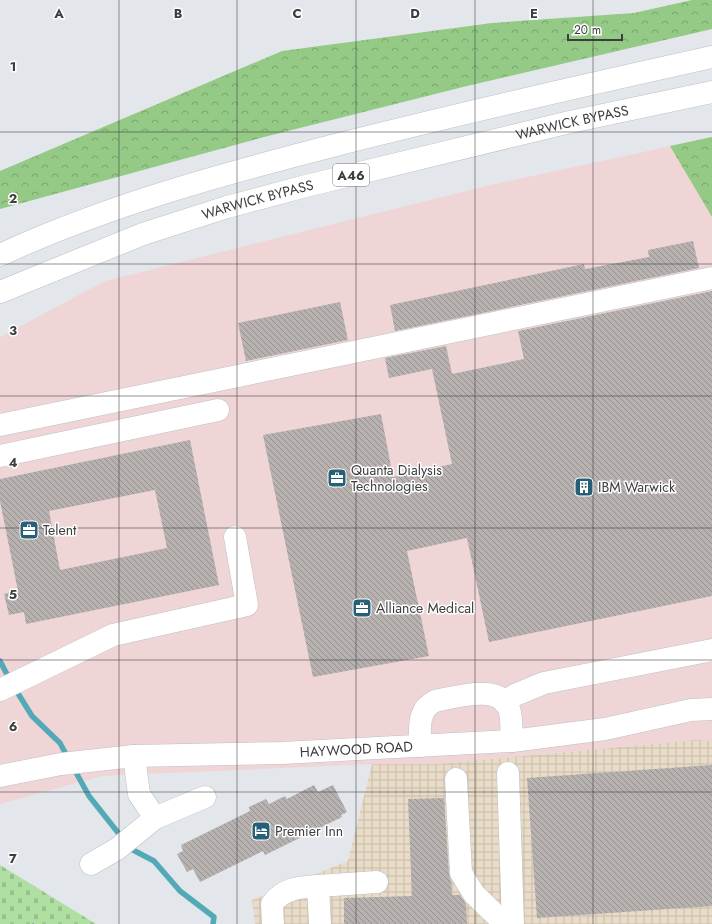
<svg xmlns="http://www.w3.org/2000/svg" width="712" height="924" viewBox="0 0 712 924" font-family="Jost,sans-serif">
<style>
.commercial{fill:#f0d5d7}
.industrial{fill:url(#industrial-grid)}
.forest{fill:url(#forest-crowns)}
.cemetery{fill:url(#cemetery-stones)}
.lines{fill:none;stroke-linecap:round;stroke-linejoin:round}
.stream{stroke:#54a9b7;stroke-width:5.5}
.building{fill:url(#building-back-hatch);fill-rule:evenodd}
.minor-casing{stroke:#bcc0c4;stroke-width:23}
.highway-casing{stroke:#bcc0c4;stroke-width:23}
.path{stroke:#a7aaae;stroke-width:2.5;stroke-dasharray:2 3;stroke-linecap:butt}
.minor{stroke:#fff;stroke-width:22}
.highway{stroke:#fff;stroke-width:22}
.grid{fill:none;stroke:#3c3d3f;stroke-width:1;stroke-opacity:0.55}
.labels{text-anchor:middle;stroke-width:3;stroke-linejoin:round;paint-order:stroke}
.shield{fill:#fff;stroke:#767779;stroke-width:1}
.shield-label{font-size:13px;font-weight:bold;fill:#3c3d3f}
.street-label{font-size:14px;fill:#3c3d3f;stroke:#fff}
.poi-label{font-size:14px;fill:#3c3d3f;stroke:#fff;text-anchor:start}
.grid-label{font-size:13px;text-anchor:middle;font-weight:bold;fill:#3c3d3f;stroke:#fff;stroke-width:3;stroke-linejoin:round;paint-order:stroke}
</style>
<defs>
<pattern id="industrial-grid" width="8" height="8" patternUnits="userSpaceOnUse"><rect width="8" height="8" fill="#e8dbc7"/><path d="M0 4h8M4 0v8" fill="none" stroke="#c8bdac"/></pattern>
<pattern id="forest-crowns" width="20" height="18" patternUnits="userSpaceOnUse"><rect width="20" height="18" fill="#94ca85"/><path d="M2 6a3 3 0 1 1 6 0M12 15a3 3 0 1 1 6 0" fill="none" stroke="#7aa56e"/></pattern>
<pattern id="cemetery-stones" width="16" height="16" patternUnits="userSpaceOnUse"><rect width="16" height="16" fill="#afdfa1"/><path d="M2 7V4a2 2 0 0 1 4 0v3zM10 15v-3a2 2 0 0 1 4 0v3z" fill="#97c08c"/></pattern>
<pattern id="building-back-hatch" width="6" height="6" patternUnits="userSpaceOnUse"><rect width="6" height="6" fill="#b7b1b0"/><path d="M-1 5l2 2M0 0l6 6M5-1l2 2" fill="none" stroke="#969191"/></pattern>
</defs>
<rect width="100%" height="100%" fill="#e3e7eb"/>
<!-- commercial -->
<path class="commercial" d="M 712,137 L 712,741 L 696,740 L 439,764 L 372,764 L 102,776 L 0,804 L 0,337 L 105,281 L 486,186 Z"/>
<!-- industrial -->
<path class="industrial" d="M 696,740 L 712,741 L 712,924 L 255,924 L 252,900 L 348,861 L 372,764 L 439,764 Z"/>
<!-- forest -->
<g class="forest">
<path d="M 692,0 L 712,0 L 712,29 L 467,86 L 264,137 L 0,209 L 0,171 L 282,51 L 492,23 L 634,13 Z"/>
<path d="M 712,137 L 712,217 L 670,146 Z"/>
</g>
<!-- cemetery -->
<path class="cemetery" d="M 0,865 L 96,924 L 0,924 Z"/>
<g class="lines">
<!-- stream -->
<g class="stream">
<path d="M 0,661 L 10,680"/>
<path d="M 14,687 L 32,716 L 60,743 L 68,758"/>
<path d="M 73,767 L 89,796 L 123,839"/>
<path d="M 128,845 L 133,850 L 154,861 L 180,891 L 214,917 L 213,924"/>
</g>
</g>
<!-- building -->
<g class="building">
<path d="M 693,241 L 699,268 L 395,331 L 390,305 L 584,264 L 585,269 L 649,257 L 648,250 Z"/>
<path d="M 712,291 L 712,596 L 489,642 L 467,538 L 407,551 L 429,656 L 313,677 L 263,435 L 381,414 L 393,477 L 452,464 L 432,369 L 389,378 L 385,358 L 446,346 L 452,374 L 524,359 L 518,331 Z"/>
<path d="M 340,302 L 348,340 L 246,361 L 238,323 Z"/>
<path d="M 190,440 L 219,585 L 26,624 L 24,612 L 9,615 L 4,594 L 18,591 L 0,501 L 0,479 ZM 155,490 L 167,548 L 60,570 L 49,511 Z"/>
<path d="M 712,765 L 712,906 L 537,918 L 527,778 Z"/>
<path d="M 314,785 L 318,792 L 333,785 L 347,812 L 341,815 L 342,817 L 265,855 L 263,851 L 200,882 L 193,869 L 187,872 L 177,854 L 183,851 L 181,845 L 250,811 L 249,807 L 266,799 L 269,804 L 285,796 L 287,799 Z"/>
<path d="M 444,798 L 449,874 L 451,881 L 452,895 L 460,895 L 466,904 L 467,924 L 344,924 L 344,898 L 412,896 L 408,799 Z"/>
</g>
<g class="lines">
<!-- minor casing -->
<g class="minor-casing">
<g id="minor">
<path d="M 0,425 L 712,278"/>
<path d="M 0,456 L 218,410"/>
<path d="M 0,690 L 113,635 L 247,605 L 235,537"/>
<path d="M 504,702 L 515,695 L 544,683 L 712,650"/>
<path d="M 420,746 C 420,728 417,710 435,701 C 456,697 503,682 510,712 C 512,721 511,732 512,741"/>
<path d="M 508,773 L 513,924"/>
<path id="s1" d="M 0,776 L 61,764 L 134,756 L 282,753 L 512,741 L 605,729 L 691,710 L 712,709"/>
<path d="M 456,779 L 461,873 L 474,894 L 505,924"/>
<path d="M 155,818 L 205,797"/>
<path d="M 91,864 L 117,849 L 155,818 L 139,794 L 134,756"/>
<path d="M 273,924 L 272,904 C 283,888 301,887 318,886"/>
<path d="M 320,924 L 318,886 L 377,882"/>
</g>
</g>
<!-- highway casing -->
<g class="highway-casing">
<g id="highway">
<path d="M 0,255 C 106,206 219,175 332,146 C 458,114 585,85 712,57"/>
<path id="s2" d="M 0,292 L 143,234 L 227,207 L 306,186 L 570,122 L 712,92"/>
</g>
</g>
<!-- path -->
<path class="path" d="M 32,924 L 35,924"/>
<!-- minor -->
<use href="#minor" class="minor"/>
<!-- highway -->
<use href="#highway" class="highway"/>
</g>
<!-- grid -->
<path class="grid" d="M 119,0 L 119,924M 237,0 L 237,924M 356,0 L 356,924M 475,0 L 475,924M 593,0 L 593,924M 0,132 L 712,132M 0,264 L 712,264M 0,396 L 712,396M 0,528 L 712,528M 0,660 L 712,660M 0,792 L 712,792"/>
<!-- icons -->
<defs>
<g id="office-square" transform="scale(1)"><rect x="-9" y="-9" width="18" height="18" rx="4" fill="#275f79" stroke="#fff"/><path d="M-6-3h4V-5.5h4V-3h4V5H-6ZM-1-4.5V-3h2v-1.5ZM-6 0V1H6V0Z" fill="#fff"/></g>
<g id="building-square" transform="scale(1)"><rect x="-9" y="-9" width="18" height="18" rx="4" fill="#275f79" stroke="#fff"/><path d="M-4-6H4V6H1V3H-1V6H-4ZM-2.5-4.3h1.7v1.8h-1.7ZM.8-4.3h1.7v1.8H.8ZM-2.5-1h1.7V.8h-1.7ZM.8-1h1.7V.8H.8Z" fill="#fff"/></g>
<g id="hotel-square" transform="scale(1)"><rect x="-9" y="-9" width="18" height="18" rx="4" fill="#275f79" stroke="#fff"/><path d="M-6-4.5h1.5V1H6V5H4.5V3h-9V5H-6ZM-4 0a1.8 1.8 0 1 1 3.6 0ZM.5 0V-2.5h3Q6-2.5 6 0Z" fill="#fff"/></g>
</defs>
<g fill-rule="evenodd">
<use href="#office-square" x="337" y="478"/>
<use href="#building-square" x="584" y="487"/>
<use href="#office-square" x="29" y="530"/>
<use href="#office-square" x="362" y="608"/>
<use href="#hotel-square" x="261" y="831"/>
</g>
<g class="labels">
<!-- shield labels -->
<rect class="shield" x="333" y="164" width="36" height="22" rx="3"/>
<g class="shield-label">
<text x="351" y="180">A46</text>
</g>
<!-- street labels -->
<g class="street-label">
<text dy="5" stroke="none"><textPath href="#s2" startOffset="598">WARWICK BYPASS</textPath></text>
<text dy="5" stroke="none"><textPath href="#s2" startOffset="274">WARWICK BYPASS</textPath></text>
<text dy="5" stroke="none"><textPath href="#s1" startOffset="358">HAYWOOD ROAD</textPath></text>
</g>
<!-- poi labels -->
<g class="poi-label">
<text x="351" y="475">Quanta Dialysis<tspan x="351" dy="16">Technologies</tspan></text>
<text x="598" y="492">IBM Warwick</text>
<text x="43" y="535">Telent</text>
<text x="376" y="613">Alliance Medical</text>
<text x="275" y="836">Premier Inn</text>
</g>
</g>
<g class="grid-label">
<text x="59" y="18">A</text>
<text x="178" y="18">B</text>
<text x="297" y="18">C</text>
<text x="415" y="18">D</text>
<text x="534" y="18">E</text>
<text x="13" y="71">1</text>
<text x="13" y="203">2</text>
<text x="13" y="335">3</text>
<text x="13" y="467">4</text>
<text x="13" y="599">5</text>
<text x="13" y="731">6</text>
<text x="13" y="863">7</text>
</g>
<!-- scale -->
<path d="M568 34v6h54v-6" fill="none" stroke="#3c3d3f" stroke-width="2"/>
<text x="574" y="34" font-size="12" fill="#3c3d3f" stroke="#ffffff" stroke-width="3" paint-order="stroke">20 m</text>
</svg>
